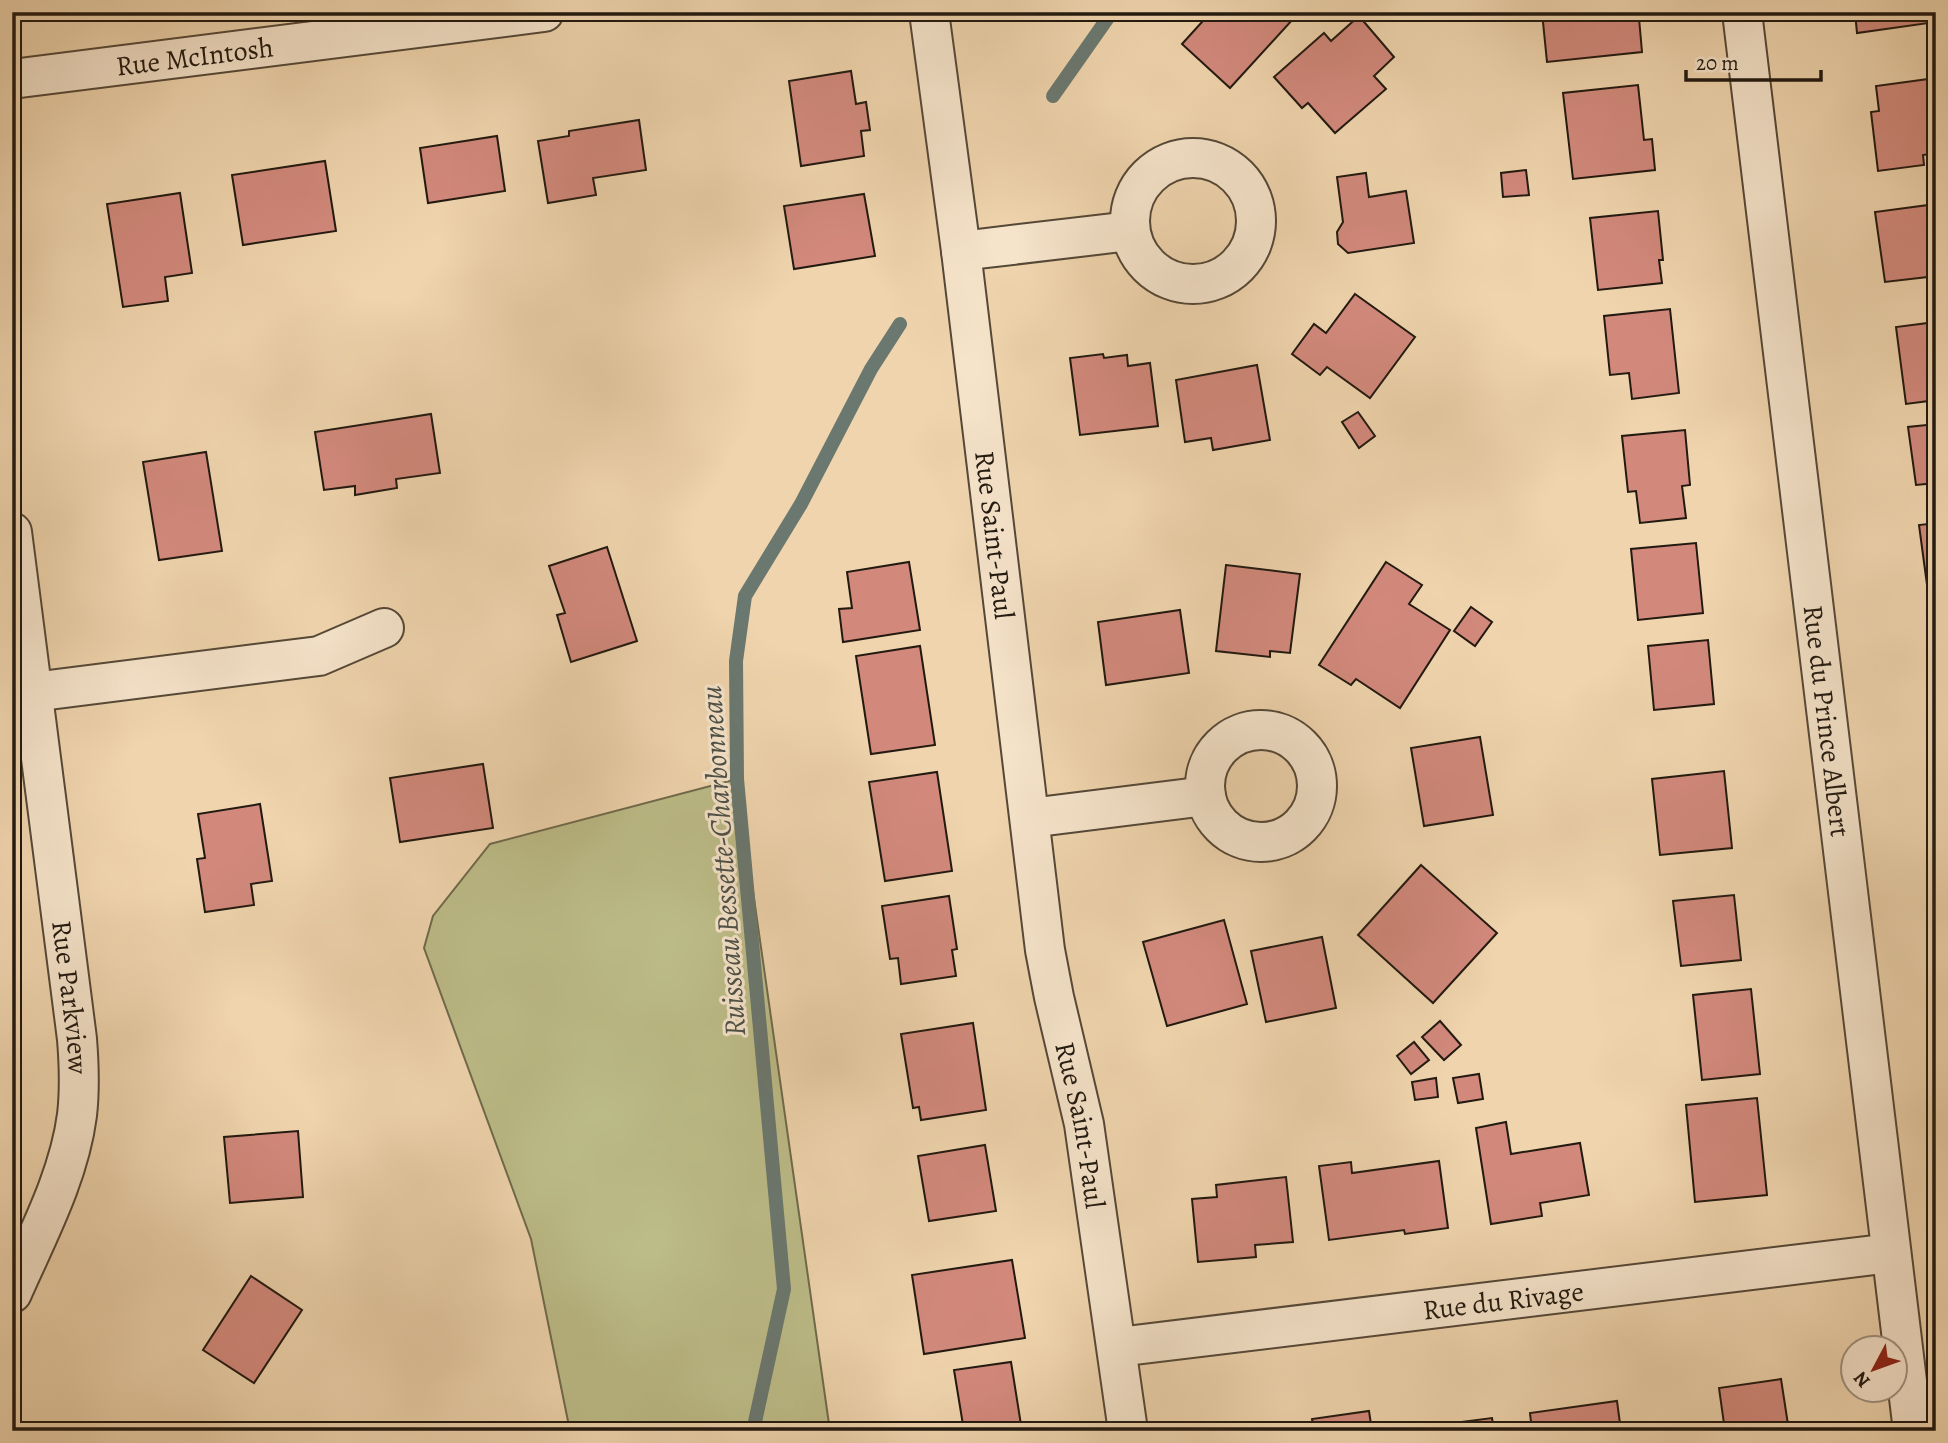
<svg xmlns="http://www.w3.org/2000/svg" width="1948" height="1443" viewBox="0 0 1948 1443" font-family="Alegreya,serif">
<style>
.green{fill:#bcbc88;stroke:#6f6a4c;stroke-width:2}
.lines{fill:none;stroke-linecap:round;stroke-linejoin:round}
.stream{stroke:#6a7870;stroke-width:14}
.building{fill:#d2897c;stroke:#221910;stroke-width:2}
.street-casing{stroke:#554837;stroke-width:42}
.street{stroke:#f5e3ca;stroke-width:38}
.labels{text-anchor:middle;stroke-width:6;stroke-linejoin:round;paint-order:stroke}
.street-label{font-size:28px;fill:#221910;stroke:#f5e3ca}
.water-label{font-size:30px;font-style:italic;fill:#4c5048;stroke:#f5e3ca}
</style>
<rect width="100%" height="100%" fill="#efd4ad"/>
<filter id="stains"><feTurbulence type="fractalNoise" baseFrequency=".00286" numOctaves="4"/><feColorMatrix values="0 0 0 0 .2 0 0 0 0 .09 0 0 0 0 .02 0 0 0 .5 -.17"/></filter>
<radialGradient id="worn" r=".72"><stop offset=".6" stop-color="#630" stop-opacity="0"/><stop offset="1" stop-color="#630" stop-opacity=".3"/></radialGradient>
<!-- green -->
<path class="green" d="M 737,779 L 830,1431 L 570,1431 L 531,1239 L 424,948 L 433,916 L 490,844 Z"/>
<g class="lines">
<!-- stream -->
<g class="stream">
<path d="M 1053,96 L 1112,12"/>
<path d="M 753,1431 L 784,1289 L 737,779 L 736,661 L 745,596 L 801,504 L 871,369 L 900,324"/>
</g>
</g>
<!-- building -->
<g class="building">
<path d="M 1211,12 L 1288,12 L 1294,18 L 1230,88 L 1182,44 Z"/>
<path d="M 1542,12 L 1627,12 L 1628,19 L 1639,18 L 1642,52 L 1547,62 Z"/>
<path d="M 1855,12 L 1936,12 L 1936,22 L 1857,33 Z"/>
<path d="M 1359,16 L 1394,57 L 1374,76 L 1386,89 L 1335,133 L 1308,103 L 1302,108 L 1274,77 L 1324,33 L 1331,41 Z"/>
<path d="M 851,71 L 856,104 L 866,102 L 870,130 L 861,131 L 864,156 L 801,166 L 789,81 Z"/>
<path d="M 1936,78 L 1936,153 L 1923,155 L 1924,165 L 1878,171 L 1871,112 L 1879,111 L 1876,86 Z"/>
<path d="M 1638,85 L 1644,140 L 1652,139 L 1655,170 L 1573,179 L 1563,93 Z"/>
<path d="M 639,120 L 646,170 L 593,178 L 596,195 L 548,203 L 538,141 L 569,136 L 569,131 Z"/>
<path d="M 497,136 L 505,191 L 428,203 L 420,148 Z"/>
<path d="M 325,161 L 336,231 L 243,245 L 232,175 Z"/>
<path d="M 1526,170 L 1529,195 L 1503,197 L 1501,173 Z"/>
<path d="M 1366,173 L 1369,197 L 1406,191 L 1414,243 L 1348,253 L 1338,244 L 1337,232 L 1343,222 L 1337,177 Z"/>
<path d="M 180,193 L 192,273 L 165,277 L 168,301 L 123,307 L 107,204 Z"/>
<path d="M 864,194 L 875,256 L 794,269 L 784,206 Z"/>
<path d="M 1936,204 L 1936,276 L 1885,282 L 1875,212 Z"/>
<path d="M 1658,211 L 1663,260 L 1659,260 L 1662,283 L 1598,290 L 1590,218 Z"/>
<path d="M 1355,294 L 1415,337 L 1370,398 L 1327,367 L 1320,375 L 1292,354 L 1314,324 L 1326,333 Z"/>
<path d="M 1670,309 L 1679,393 L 1632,399 L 1629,373 L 1610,375 L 1604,316 Z"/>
<path d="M 1936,322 L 1936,400 L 1906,404 L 1896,327 Z"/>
<path d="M 1103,354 L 1104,358 L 1127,355 L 1128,366 L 1150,363 L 1158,426 L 1080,435 L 1070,358 Z"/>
<path d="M 1257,365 L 1270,440 L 1213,450 L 1211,438 L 1185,442 L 1176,380 Z"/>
<path d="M 1358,412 L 1375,436 L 1359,448 L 1342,422 Z"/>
<path d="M 431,414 L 440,473 L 396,479 L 397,488 L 355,495 L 355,486 L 324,490 L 315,432 Z"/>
<path d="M 1936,424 L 1936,483 L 1916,485 L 1908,427 Z"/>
<path d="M 1685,430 L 1690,485 L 1682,486 L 1686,518 L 1640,523 L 1636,491 L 1628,492 L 1622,436 Z"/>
<path d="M 206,452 L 222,551 L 159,560 L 143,462 Z"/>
<path d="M 1936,523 L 1936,621 L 1932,622 L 1919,525 Z"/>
<path d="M 1696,543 L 1703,613 L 1638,620 L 1631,549 Z"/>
<path d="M 607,547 L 637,641 L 571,662 L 557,615 L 565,613 L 549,566 Z"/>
<path d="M 909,562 L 920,630 L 843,642 L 839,609 L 852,608 L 847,572 Z"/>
<path d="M 1386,562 L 1422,585 L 1409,604 L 1450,630 L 1400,708 L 1356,679 L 1351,685 L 1319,665 Z"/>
<path d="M 1226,565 L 1300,574 L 1290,653 L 1270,651 L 1270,657 L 1216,651 Z"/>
<path d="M 1471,607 L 1492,622 L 1475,646 L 1454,631 Z"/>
<path d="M 1180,610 L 1189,673 L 1106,685 L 1098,622 Z"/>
<path d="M 1708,640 L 1714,704 L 1654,710 L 1648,646 Z"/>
<path d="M 920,646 L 935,745 L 871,754 L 856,656 Z"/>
<path d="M 1480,737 L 1493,815 L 1424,826 L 1411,748 Z"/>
<path d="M 483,764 L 493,828 L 400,842 L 390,778 Z"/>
<path d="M 1724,771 L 1732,848 L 1660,855 L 1652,779 Z"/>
<path d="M 937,772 L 952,871 L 885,881 L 869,782 Z"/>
<path d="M 260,804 L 272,881 L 251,884 L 254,905 L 205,912 L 197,859 L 205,858 L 198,814 Z"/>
<path d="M 1421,865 L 1497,933 L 1433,1003 L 1358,935 Z"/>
<path d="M 1734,895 L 1741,960 L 1681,966 L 1673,901 Z"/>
<path d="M 949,896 L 957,949 L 952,950 L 956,976 L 901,984 L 898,958 L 890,959 L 882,906 Z"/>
<path d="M 1224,920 L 1247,1004 L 1167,1026 L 1143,942 Z"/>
<path d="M 1322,937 L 1336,1008 L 1266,1022 L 1251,951 Z"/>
<path d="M 1751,989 L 1760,1074 L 1702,1080 L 1693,995 Z"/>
<path d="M 1440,1021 L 1461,1045 L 1444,1060 L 1422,1037 Z"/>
<path d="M 973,1023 L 986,1110 L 921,1120 L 919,1107 L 913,1108 L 901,1034 Z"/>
<path d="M 1414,1042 L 1429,1060 L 1411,1074 L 1397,1056 Z"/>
<path d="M 1479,1074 L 1483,1099 L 1458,1103 L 1453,1078 Z"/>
<path d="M 1436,1078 L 1438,1097 L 1415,1100 L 1412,1082 Z"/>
<path d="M 1757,1098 L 1767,1195 L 1695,1202 L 1686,1105 Z"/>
<path d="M 1506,1122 L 1511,1154 L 1580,1143 L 1589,1195 L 1540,1203 L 1542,1216 L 1491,1224 L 1476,1128 Z"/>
<path d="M 298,1131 L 303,1197 L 230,1203 L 224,1137 Z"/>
<path d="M 985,1145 L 996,1211 L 929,1221 L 918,1156 Z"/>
<path d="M 1439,1161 L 1448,1228 L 1405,1234 L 1404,1230 L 1329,1240 L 1319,1166 L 1351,1162 L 1352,1173 Z"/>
<path d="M 1286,1177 L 1293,1242 L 1255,1245 L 1256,1257 L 1198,1262 L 1192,1199 L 1217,1197 L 1216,1185 Z"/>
<path d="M 1012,1260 L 1025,1338 L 924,1354 L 912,1275 Z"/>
<path d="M 251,1276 L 302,1310 L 254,1383 L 203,1350 Z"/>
<path d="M 1011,1362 L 1022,1431 L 964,1431 L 954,1370 Z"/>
<path d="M 1781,1379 L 1789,1431 L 1725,1431 L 1719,1388 Z"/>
<path d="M 1617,1401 L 1621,1431 L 1532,1431 L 1530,1413 Z"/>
<path d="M 1369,1411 L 1372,1431 L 1314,1431 L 1312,1419 Z"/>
<path d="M 1492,1418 L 1494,1431 L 1438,1431 L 1437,1425 Z"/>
</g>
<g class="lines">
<!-- street casing -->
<g class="street-casing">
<g id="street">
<path id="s1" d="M 929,12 L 961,251 L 1045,950 L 1054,997 L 1084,1124 L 1128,1431"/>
<path id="s2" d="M 1742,12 L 1913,1431"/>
<path id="s3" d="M 12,79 L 544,12"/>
<circle cx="1193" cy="221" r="63"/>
<path d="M 961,251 L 1130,231"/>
<path id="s4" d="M 12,532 L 77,1039 C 79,1064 80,1089 77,1115 C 69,1177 37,1236 12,1293"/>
<path d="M 33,692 L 319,656 L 384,628"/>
<circle cx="1261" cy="786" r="56"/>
<path d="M 1030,818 L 1206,796"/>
<path id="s5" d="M 1118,1347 L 1891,1253"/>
</g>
</g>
<!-- street -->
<use href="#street" class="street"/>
</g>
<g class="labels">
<!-- street labels -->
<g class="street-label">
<text dy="10" stroke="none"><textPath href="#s3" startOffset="184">Rue McIntosh</textPath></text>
<text dy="10" stroke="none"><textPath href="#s1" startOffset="527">Rue Saint-Paul</textPath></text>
<text dy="10" stroke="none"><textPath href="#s2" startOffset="714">Rue du Prince Albert</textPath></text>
<text dy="10" stroke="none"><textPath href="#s4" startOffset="469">Rue Parkview</textPath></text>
<text dy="10" stroke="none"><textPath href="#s1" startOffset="1124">Rue Saint-Paul</textPath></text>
<text dy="10" stroke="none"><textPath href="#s5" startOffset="388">Rue du Rivage</textPath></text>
</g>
<!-- water labels -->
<g class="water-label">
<text transform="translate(723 861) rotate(-94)" y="10">Ruisseau Bessette-Charbonneau</text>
</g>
</g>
<!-- margin -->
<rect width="1948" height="1443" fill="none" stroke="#efd4ad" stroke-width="42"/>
<rect x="14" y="14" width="1920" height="1415" fill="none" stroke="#221910" stroke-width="3.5"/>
<rect x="21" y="21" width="1906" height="1401" fill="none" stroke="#221910" stroke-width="2"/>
<!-- north arrow -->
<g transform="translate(1874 1369) rotate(229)"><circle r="33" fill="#f5e3ca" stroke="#a19280" stroke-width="2"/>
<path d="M0-5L12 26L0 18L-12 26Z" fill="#8f2418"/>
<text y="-10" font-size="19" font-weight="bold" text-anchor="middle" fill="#221910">N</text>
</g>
<!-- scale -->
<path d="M1686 70v10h135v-10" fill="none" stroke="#221910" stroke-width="3.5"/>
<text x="1696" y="70" font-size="21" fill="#221910" stroke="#f5e3ca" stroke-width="5" paint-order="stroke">20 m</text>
<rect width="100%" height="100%" filter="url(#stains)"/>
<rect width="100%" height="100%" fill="url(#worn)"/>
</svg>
